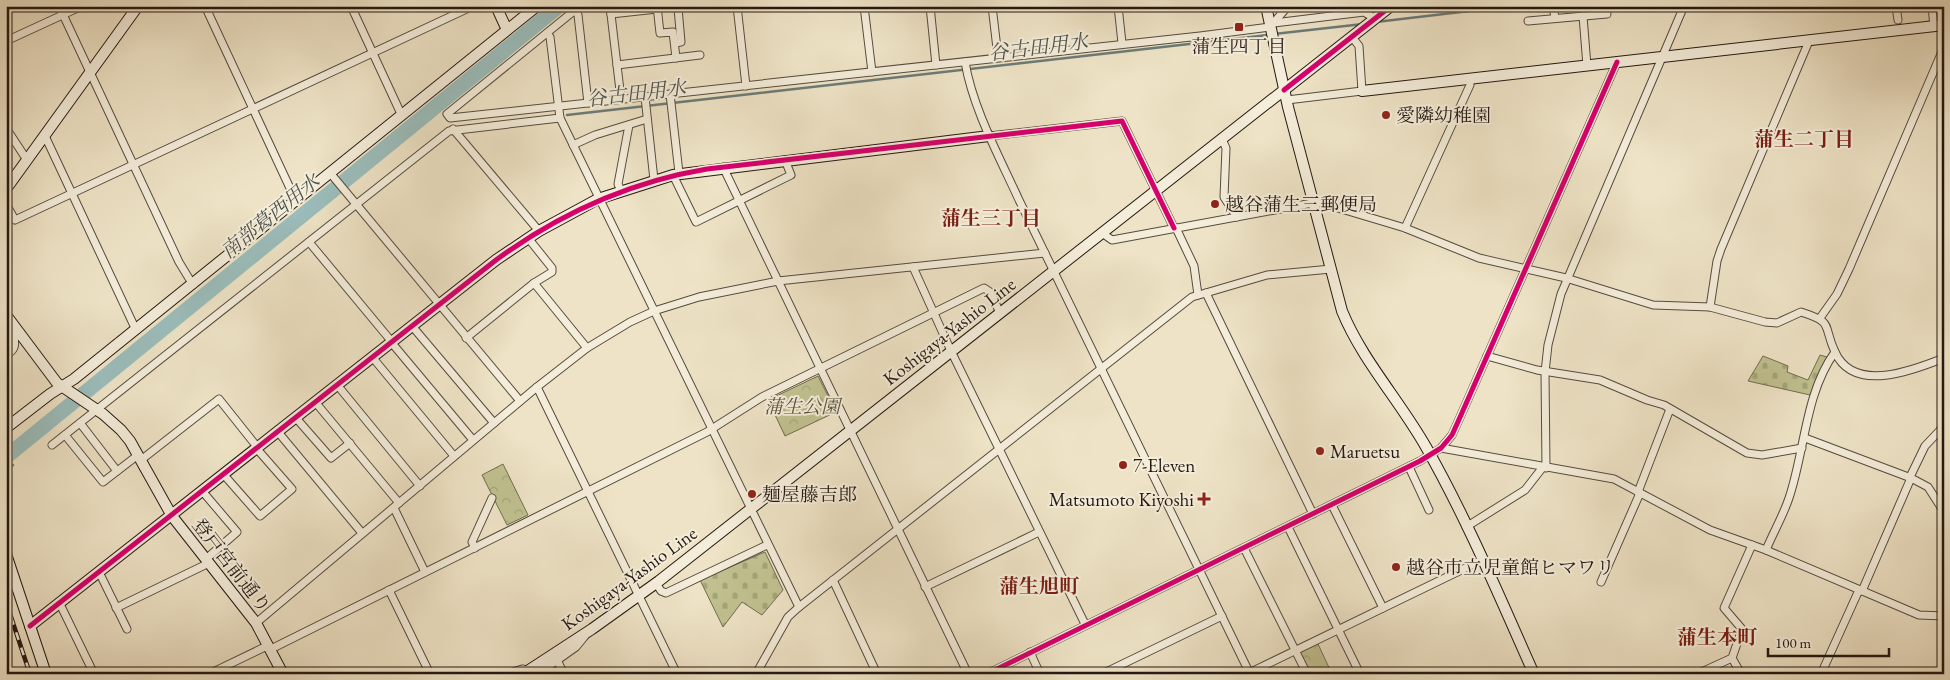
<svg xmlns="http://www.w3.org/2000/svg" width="1950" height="680" viewBox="0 0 1950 680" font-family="'EB Garamond','Noto Serif JP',serif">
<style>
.cemetery{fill:url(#cemetery-stones);stroke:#726c51}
.park{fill:url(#park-crowns);stroke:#726c51}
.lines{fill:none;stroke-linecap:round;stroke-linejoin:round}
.stream{stroke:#6b7b78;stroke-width:2.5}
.river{stroke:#9bbdbc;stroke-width:15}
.street-casing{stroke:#564b3f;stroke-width:9}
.secondary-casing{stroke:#241812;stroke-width:12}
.street{stroke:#f4edda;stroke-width:7}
.secondary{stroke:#f4edda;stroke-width:10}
.rail-casing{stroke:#241812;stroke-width:4.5}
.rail{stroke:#f4edda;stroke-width:2.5;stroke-dasharray:8;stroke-linecap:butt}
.cycleway-casing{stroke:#f4edda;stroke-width:8}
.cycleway{stroke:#d6006c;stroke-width:5}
.poi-dot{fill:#8f2418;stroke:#f4edda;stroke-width:2}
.labels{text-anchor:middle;stroke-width:4;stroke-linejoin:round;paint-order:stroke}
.poi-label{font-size:19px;fill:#241812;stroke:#f4edda;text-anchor:start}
.street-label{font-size:19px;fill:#241812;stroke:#f4edda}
.park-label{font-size:19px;font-style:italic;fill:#5b533e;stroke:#f4edda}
.water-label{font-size:20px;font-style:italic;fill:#4e524e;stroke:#f4edda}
.neighbourhood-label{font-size:20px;font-weight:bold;fill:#7a1f14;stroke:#f4edda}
</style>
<defs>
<pattern id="cemetery-stones" width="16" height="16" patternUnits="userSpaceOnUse" patternTransform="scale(1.25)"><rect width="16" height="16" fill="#c1c190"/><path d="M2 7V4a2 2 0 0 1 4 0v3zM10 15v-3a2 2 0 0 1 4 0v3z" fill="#a6a57b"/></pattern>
<pattern id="park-crowns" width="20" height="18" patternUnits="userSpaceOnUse" patternTransform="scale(1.25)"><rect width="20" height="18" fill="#c1c190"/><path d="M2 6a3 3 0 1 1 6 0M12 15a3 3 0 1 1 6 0" fill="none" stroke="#a6a57b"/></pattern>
</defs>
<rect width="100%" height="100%" fill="#eee3c6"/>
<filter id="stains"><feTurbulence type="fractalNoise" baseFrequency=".004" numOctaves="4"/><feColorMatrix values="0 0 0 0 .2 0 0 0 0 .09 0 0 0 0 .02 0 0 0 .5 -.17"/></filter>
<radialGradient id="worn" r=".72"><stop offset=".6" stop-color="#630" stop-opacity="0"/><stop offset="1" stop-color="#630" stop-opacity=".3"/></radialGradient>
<!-- cemetery -->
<g class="cemetery">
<path d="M 1820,355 L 1827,357 L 1810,395 L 1748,381 L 1763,356 L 1788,366 L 1787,372 L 1808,380 Z"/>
<path d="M 765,552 L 783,590 L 762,615 L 742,602 L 723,627 L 700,580 Z"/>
</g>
<!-- park -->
<g class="park">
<path d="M 818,376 L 836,412 L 785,436 L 768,400 Z"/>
<path d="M 503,464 L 528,515 L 507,525 L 482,475 Z"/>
<path d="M 1318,644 L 1332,674 L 1309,674 L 1300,655 L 1301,652 Z"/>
</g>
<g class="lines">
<!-- stream -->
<g class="stream">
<path d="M 1376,22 L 1512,6"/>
<path d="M 1274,34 L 1363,24"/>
<path d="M 567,115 L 1268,35"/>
<path d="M 6,471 L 13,465"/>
</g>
<!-- river -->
<path class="river" d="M 6,457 L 559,6"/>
<!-- street casing -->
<g class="street-casing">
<g id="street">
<path d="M 59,6 L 179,262 L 193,285"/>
<path d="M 205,6 L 296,201"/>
<path d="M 351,6 L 402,116"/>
<path d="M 580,6 L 447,114 L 450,118 L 1200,36 L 1270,27 L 1288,6"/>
<path d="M 610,6 L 621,99"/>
<path d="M 657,6 L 660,33 L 673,32 L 676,58"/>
<path d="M 737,6 L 746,86"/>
<path d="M 864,6 L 872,72"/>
<path d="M 930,6 L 936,65"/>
<path d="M 992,6 L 998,57"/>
<path d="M 1118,6 L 1122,43"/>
<path d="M 1553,6 L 1555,18"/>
<path d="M 1896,6 L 1898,20"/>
<path d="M 1932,6 L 1934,27"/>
<path d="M 575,10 L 578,15 L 588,103"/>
<path d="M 611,14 L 657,9"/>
<path d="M 1583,16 L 1587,66"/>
<path d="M 1528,21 L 1607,14"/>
<path d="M 1274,23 L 1364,12 L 1376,19"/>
<path d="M 547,33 L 550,37 L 560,118 L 799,607"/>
<path d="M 6,41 L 82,6"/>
<path d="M 675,43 L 681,42 L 678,8 L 687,6"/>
<path d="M 965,62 C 973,109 999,156 1019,200 L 1250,674"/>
<path d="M 617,65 L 700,55"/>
<path d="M 670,94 L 679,173"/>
<path d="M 645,97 L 654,180"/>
<path d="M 1287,100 L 1362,91 L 1359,46 L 1352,37"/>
<path d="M 6,128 L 27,160"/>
<path d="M 453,129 L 539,231"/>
<path d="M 45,136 L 136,330"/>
<path d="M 989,136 L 1122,121 L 1174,228"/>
<path d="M 1222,139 L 1226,148 L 1224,197 L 1237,217"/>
<path d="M 573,145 L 595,135 L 647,119"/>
<path d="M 723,167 L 968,674"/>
<path d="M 331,174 L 520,401"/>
<path d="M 673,175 L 696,222 L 791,175 L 785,160"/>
<path d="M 621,191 L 618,184 L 629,125"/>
<path d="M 6,204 L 15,220 L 473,6"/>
<path d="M 1176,228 L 1194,266 L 1198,295"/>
<path d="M 1405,228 L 1470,85 L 1470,80"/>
<path d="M 1102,233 L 1112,240 L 1318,202 L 1405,228 L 1479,258 L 1566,278 L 1653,305 L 1710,307 L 1765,322 L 1777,323 L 1801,312 C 1835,323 1822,324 1835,352 C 1854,394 1914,370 1944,358"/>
<path d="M 309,242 L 392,342"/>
<path d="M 913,267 L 951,351"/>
<path d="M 534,283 L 587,348"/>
<path d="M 1206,293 L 1313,514"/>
<path d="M 1710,307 L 1717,261 L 1721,249 L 1809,41"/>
<path d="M 1820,318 L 1837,294 L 1849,269 L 1944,47"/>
<path d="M 412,326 L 494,423"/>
<path d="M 466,338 L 534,283 L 552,272 L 552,268 L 528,238"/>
<path d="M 391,342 L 473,440"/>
<path d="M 951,351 L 1085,624"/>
<path d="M 6,356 C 14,350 16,347 14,337"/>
<path d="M 1487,356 L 1537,370 L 1600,380 L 1647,400 L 1664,405 L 1747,453 L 1762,455 L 1802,448"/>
<path d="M 373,358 L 454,456"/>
<path d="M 338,386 L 420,486"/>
<path d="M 537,387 L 677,674"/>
<path d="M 316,403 L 399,503"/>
<path d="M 296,418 L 331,458 L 350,443"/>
<path d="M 80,423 L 117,471"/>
<path d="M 278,432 L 362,533"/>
<path d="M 65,435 L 103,482 L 138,455"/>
<path d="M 1805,438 L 1911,478 L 1928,487 L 1944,512"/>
<path d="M 52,445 L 449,131 L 560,118"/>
<path d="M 1441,448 L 1614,479 L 1710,530 L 1766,550 L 1919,615 L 1944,616"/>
<path d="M 141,460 L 219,399 L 258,448"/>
<path d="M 1409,467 L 1429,510"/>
<path d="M 1546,468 L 1545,372 L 1548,345 L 1561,294 L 1684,6"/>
<path d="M 224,475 L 260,516 L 292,489 L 257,449"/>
<path d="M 1910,477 L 1925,446 L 1944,426"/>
<path d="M 203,492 L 237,532 L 206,559"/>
<path d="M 1638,492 L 1670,409"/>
<path d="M 1332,505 L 1383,608"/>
<path d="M 394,508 L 425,572"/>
<path d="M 1288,527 L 1360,674"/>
<path d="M 1466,527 L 1525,490 L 1543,467"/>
<path d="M 475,548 L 472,542 L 492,498"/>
<path d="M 1244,548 L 1307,674"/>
<path d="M 1766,550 C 1773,533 1783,516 1789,498 C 1805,451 1805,393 1835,352"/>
<path d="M 99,572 L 127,629"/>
<path d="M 833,580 L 877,674"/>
<path d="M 1601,582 L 1640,493"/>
<path d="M 656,583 L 661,591 L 666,593 L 767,545"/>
<path d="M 925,587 L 1039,532"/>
<path d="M 389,590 L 430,674"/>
<path d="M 1862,591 L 1911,478"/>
<path d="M 59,602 L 94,674"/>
<path d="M 116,608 L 209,563"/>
<path d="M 256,623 L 537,387 L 587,348 L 630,322 L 654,311 L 699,297 L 778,281 L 1045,253"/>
<path d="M 271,649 L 707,432 L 762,397 L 984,288 L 990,292 L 1000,313"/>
<path d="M 1030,652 L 1040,674"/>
<path d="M 555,656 L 564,674"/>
<path d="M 1732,658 L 1741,674"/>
<path d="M 1249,673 L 1482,560"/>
<path d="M 209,674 L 269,645"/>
<path d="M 507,674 L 522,669 L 529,670"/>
<path d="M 538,674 L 576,647 L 585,636"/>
<path d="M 756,674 L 788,617 L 799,607 L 1192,297 L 1267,275 L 1331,269"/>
<path d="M 987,674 L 1420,461 L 1441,448 L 1452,435 L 1461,415 L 1617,62"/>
<path d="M 1102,674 L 1222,616"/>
<path d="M 1697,674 L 1732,658 L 1742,629 L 1724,608 L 1752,545"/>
<path d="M 1821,674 L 1859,590"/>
<path d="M 1941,674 L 1944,669"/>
</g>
</g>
<!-- secondary casing -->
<g class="secondary-casing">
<g id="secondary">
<path d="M 496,6 L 507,30"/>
<path d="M 1266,6 L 1288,107 L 1342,311 C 1362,360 1400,401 1426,447 C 1467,519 1500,598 1534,674"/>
<path d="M 1362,91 L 1944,25"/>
<path d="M 6,189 L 138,6"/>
<path d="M 6,315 L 57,383 L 103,414 L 121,430 L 130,441 L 172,516 L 256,623 L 283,674"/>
<path d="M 6,332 L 14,337 L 19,333"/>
<path d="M 6,428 L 50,394 L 74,379 L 537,6"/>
<path d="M 6,554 L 46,674"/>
<path d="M 30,626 L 496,260 L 539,231 L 598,199 L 673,175 L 989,136"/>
<path d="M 523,674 L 592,629 L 659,581 L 1391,6"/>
</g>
</g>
<!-- street -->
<use href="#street" class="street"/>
<!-- secondary -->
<use href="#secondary" class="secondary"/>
<!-- rail casing -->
<g class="rail-casing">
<g id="rail">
<path d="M 6,602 L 30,674"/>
<path d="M 6,663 L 10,674"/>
</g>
</g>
<!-- rail -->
<use href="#rail" class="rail"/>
<!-- cycleway casing -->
<g class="cycleway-casing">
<g id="cycleway">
<path d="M 1284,90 L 1391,6"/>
<path d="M 30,626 L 496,260 C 559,214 629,182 707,169 L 1122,121 L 1174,228"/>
<path d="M 987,674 L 1420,461 L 1441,448 L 1452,435 L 1461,415 L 1617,62"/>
</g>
</g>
<!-- cycleway -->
<use href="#cycleway" class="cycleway"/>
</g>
<!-- markers -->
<g class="poi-dot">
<rect x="1234" y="22" width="10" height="10" rx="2.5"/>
<circle cx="1386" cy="115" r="5"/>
<circle cx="1215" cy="204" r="5"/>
<circle cx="1320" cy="451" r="5"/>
<circle cx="1123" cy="465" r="5"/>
<circle cx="752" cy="494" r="5"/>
<path d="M1201.5 491.5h5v5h5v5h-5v5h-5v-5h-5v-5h5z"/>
<circle cx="1396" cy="567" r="5"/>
</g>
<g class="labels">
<!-- poi labels -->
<g class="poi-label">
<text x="1239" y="53" text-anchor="middle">蒲生四丁目</text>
<text x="1396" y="122">愛隣幼稚園</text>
<text x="1225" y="211">越谷蒲生三郵便局</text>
<text x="1330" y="458">Maruetsu</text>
<text x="1133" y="472">7-Eleven</text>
<text x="762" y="501">麺屋藤吉郎</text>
<text x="1194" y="506" text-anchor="end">Matsumoto Kiyoshi</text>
<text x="1406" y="574">越谷市立児童館ヒマワリ</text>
</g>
<!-- street labels -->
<g class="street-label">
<text transform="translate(949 331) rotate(-38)" y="7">Koshigaya-Yashio Line</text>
<text transform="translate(232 565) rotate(52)" y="7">登戸宮前通り</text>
<text transform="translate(629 578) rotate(-36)" y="7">Koshigaya-Yashio Line</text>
</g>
<!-- park labels -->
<g class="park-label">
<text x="802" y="413">蒲生公園</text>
</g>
<!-- water labels -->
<g class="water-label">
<text transform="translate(1038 47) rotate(-7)" y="7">谷古田用水</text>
<text transform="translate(636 93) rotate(-7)" y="7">谷古田用水</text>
<text transform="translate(270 216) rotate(-39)" y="7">南部葛西用水</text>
</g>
<!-- neighbourhood labels -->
<g class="neighbourhood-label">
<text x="1804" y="146">蒲生二丁目</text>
<text x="991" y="225">蒲生三丁目</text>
<text x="1039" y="593">蒲生旭町</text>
<text x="1717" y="644">蒲生本町</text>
</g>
</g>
<!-- margin -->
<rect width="1950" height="680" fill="none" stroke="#eee3c6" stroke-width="25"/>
<rect x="8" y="8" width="1935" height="665" fill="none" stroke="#241812" stroke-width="2.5"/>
<rect x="12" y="12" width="1925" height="655" fill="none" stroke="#241812"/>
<!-- scale -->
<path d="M1768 648v8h121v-8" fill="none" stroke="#241812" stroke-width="2.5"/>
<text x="1775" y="648" font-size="15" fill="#241812" stroke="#f4edda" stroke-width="4" paint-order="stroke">100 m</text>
<rect width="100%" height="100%" filter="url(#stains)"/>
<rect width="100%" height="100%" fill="url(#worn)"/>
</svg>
